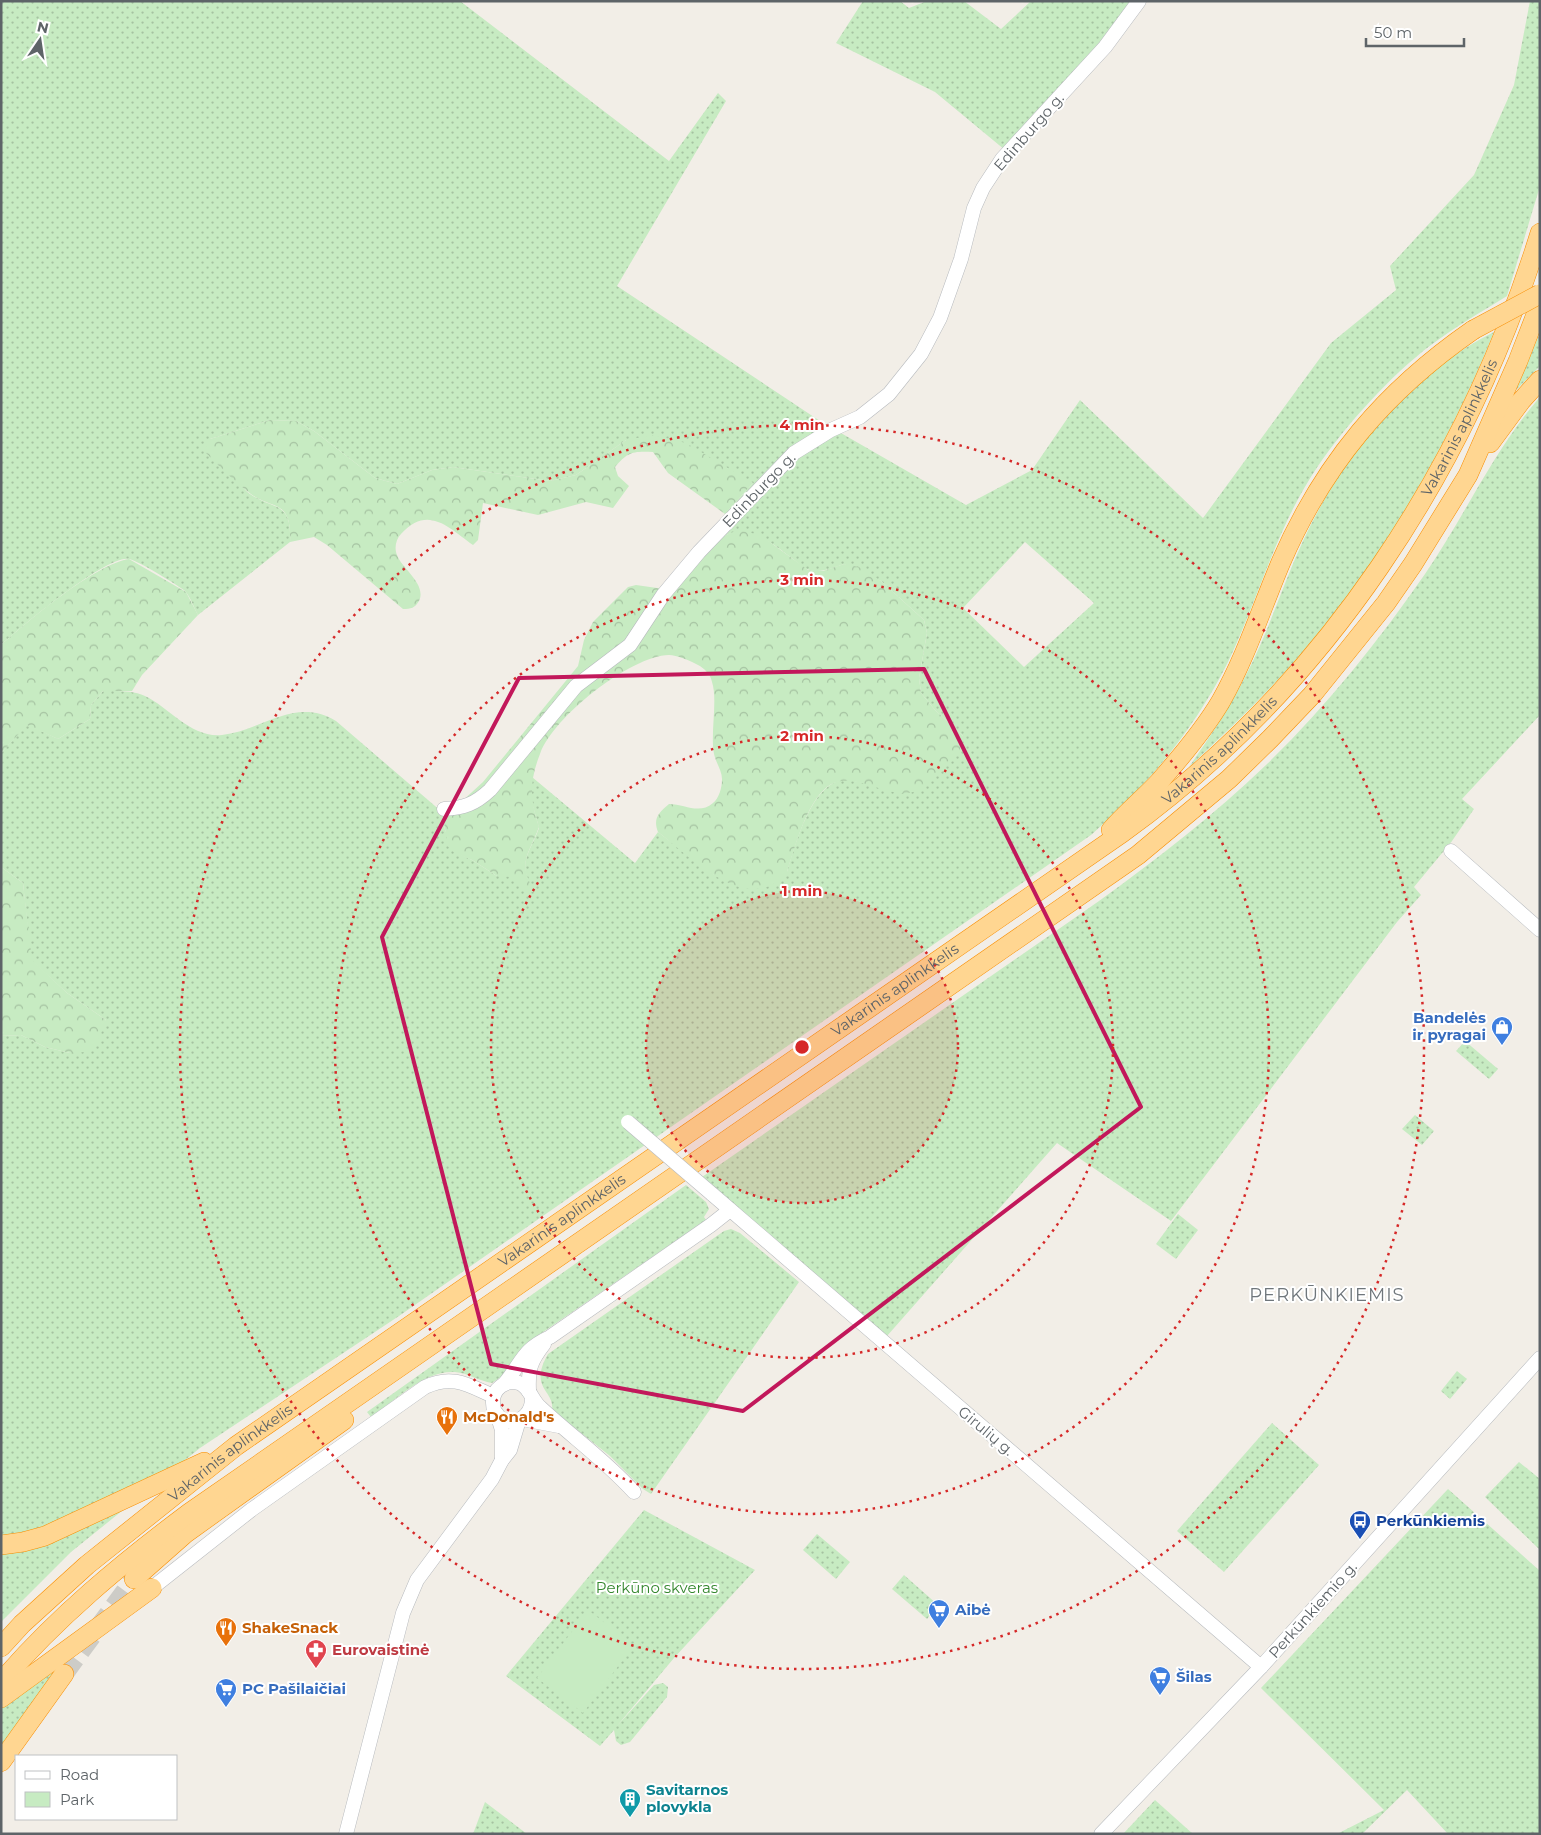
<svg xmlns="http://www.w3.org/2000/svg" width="1541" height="1835" viewBox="0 0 1541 1835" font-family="Montserrat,sans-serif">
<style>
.green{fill:url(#green-dots);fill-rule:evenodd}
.forest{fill:url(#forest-crowns)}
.pitch{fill:#c7ebc2}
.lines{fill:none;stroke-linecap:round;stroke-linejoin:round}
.highway-tunnel{stroke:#cdccc7;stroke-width:19;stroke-dasharray:19 9;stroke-linecap:butt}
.minor-casing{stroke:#b7babe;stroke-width:15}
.highway-casing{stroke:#f98e00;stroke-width:20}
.minor{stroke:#fff;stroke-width:14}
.highway{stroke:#ffd691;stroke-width:19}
.minor-bridge-casing{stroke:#b7babe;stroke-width:15;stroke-linecap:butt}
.highway-bridge-casing{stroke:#f98e00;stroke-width:20;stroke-linecap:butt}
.minor-bridge{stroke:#fff;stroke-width:14}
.highway-bridge{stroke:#ffd691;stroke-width:19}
.marked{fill:none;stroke:#c2185b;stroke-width:4;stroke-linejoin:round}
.ring{fill:none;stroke:#d62828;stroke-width:2.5;stroke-dasharray:2.5 5}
.labels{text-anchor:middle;stroke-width:4;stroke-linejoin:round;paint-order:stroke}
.street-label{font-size:15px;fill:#5e6468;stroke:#fff}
.shop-label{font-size:15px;font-weight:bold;fill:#366cbe;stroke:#fff;text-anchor:start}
.food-label{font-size:15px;font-weight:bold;fill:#c56008;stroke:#fff;text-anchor:start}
.transit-label{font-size:15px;font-weight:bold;fill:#164399;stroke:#fff;text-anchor:start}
.park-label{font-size:15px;fill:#34872e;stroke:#fff}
.health-label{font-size:15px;font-weight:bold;fill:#be3a42;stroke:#fff;text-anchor:start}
.culture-label{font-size:15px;font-weight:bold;fill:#0d838f;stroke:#fff;text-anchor:start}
.quarter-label{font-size:18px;letter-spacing:1px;fill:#6f767b;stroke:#fff}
.centre{fill:#d62828;stroke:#fff;stroke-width:2.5}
.ring-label{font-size:15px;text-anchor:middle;font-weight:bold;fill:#d62828;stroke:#fff;stroke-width:4;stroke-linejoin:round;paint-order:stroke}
</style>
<defs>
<pattern id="green-dots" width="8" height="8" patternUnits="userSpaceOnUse" patternTransform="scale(1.25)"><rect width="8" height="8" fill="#c7ebc2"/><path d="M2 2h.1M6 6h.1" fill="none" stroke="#a5c2a1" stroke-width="1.8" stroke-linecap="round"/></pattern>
<pattern id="forest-crowns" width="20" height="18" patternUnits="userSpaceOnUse" patternTransform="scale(1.25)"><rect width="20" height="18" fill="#c7ebc2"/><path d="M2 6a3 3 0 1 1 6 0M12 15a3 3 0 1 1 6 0" fill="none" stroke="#a5c2a1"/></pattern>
</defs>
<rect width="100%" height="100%" fill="#f2eee7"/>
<!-- green -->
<g class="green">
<path d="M 1,1 L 460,1 L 669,161 L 718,93 L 726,101 L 617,286 L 820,421 L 966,505 L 1032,470 L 1080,400 L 1203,518 L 1331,343 L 1396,290 L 1390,266 L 1474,175 L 1514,85 L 1530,1 L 1540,1 L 1540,186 L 1507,296 C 1481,312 1455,327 1431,345 C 1391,375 1346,425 1318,466 C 1277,526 1259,597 1228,662 C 1194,730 1148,785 1091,835 L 399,1316 L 200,1448 L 71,1552 L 1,1622 L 1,1036 L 21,1035 L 45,1047 L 70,1053 L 106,1020 L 67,993 L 31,960 L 23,883 L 1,867 L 1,753 L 27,724 L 58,739 L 90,719 L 91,705 L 103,691 C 117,691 132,690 145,696 C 170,708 191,738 222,735 C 261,731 295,696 336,721 L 442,812 L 445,830 L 455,852 L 472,860 L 497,876 L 513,876 L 533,891 C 517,861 529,855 539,828 L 531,799 L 532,777 L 635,863 L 658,832 L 714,875 L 787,872 C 795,846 811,784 843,780 C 854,779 888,789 900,792 L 963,736 L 935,710 L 921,693 L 919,678 L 927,633 L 924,620 L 881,581 L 844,564 C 832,568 822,573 810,570 C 804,569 798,563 793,559 C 773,544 750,524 724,536 L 734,522 L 725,514 L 753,483 L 626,440 L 576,475 L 550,481 L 453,467 L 432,470 L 397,484 L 375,478 L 314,431 L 296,421 L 270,420 L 210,439 C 219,451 239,487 250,494 C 274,511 292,500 290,542 L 198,615 C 194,608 190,596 185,591 C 179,586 137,560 129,559 C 106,555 20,628 1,645 ZM 1025,542 L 1094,603 L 1024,667 L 963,608 Z"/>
<path d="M 863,1 L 900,1 L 909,8 L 927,1 L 964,1 L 1001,29 L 1031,1 L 1133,1 L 1117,23 L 1005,150 L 935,92 L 836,43 Z"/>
<path d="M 1494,332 C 1449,444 1384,557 1305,649 C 1270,691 1229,730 1189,767 C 1209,738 1229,709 1245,677 C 1268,634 1282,586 1303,541 C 1342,456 1409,374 1494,332 Z"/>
<path d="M 1540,333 L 1540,366 L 1516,390 Z"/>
<path d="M 1540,397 L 1540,715 L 1462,799 L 1474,809 L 1452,841 L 1414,887 L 1421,895 L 1397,922 L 1171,1221 L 1057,1143 L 887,1336 L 702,1177 L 1099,901 C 1157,859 1214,815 1266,765 C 1325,708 1378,642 1425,574 C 1465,516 1493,451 1540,397 Z"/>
<path d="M 1465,1041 L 1498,1069 L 1489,1079 L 1456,1051 Z"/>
<path d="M 1415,1115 L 1434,1131 L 1422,1145 L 1402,1129 Z"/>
<path d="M 686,1185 L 706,1202 L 709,1209 L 704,1217 L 706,1220 L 533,1339 L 508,1372 L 492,1383 C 479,1381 468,1373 455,1372 C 424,1370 395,1401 371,1417 L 367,1412 Z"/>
<path d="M 1178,1214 L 1198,1230 L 1176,1259 L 1156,1244 Z"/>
<path d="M 731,1229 L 740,1233 L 799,1282 L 651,1494 L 643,1489 L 610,1456 L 552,1410 C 555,1390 528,1389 548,1354 L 724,1231 Z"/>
<path d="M 1457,1371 L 1467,1379 L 1450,1399 L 1441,1391 Z"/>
<path d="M 1272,1423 L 1319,1465 L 1224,1572 L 1177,1531 Z"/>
<path d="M 1519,1462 L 1540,1479 L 1540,1550 L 1485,1497 Z"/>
<path d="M 1448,1489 L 1540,1571 L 1540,1834 L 1448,1834 L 1407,1790 L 1362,1834 L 1337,1834 L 1384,1810 L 1261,1688 Z"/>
<path d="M 644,1510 L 755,1570 L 674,1658 L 617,1726 L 654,1685 L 663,1683 L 668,1687 L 667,1697 L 630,1742 L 621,1745 L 616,1741 L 614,1730 L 600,1746 L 506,1676 Z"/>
<path d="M 817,1534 L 850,1562 L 836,1579 L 803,1550 Z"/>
<path d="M 904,1575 L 938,1605 L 927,1619 L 892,1589 Z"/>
<path d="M 56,1669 L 1,1748 L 1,1709 Z"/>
<path d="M 1155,1800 L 1193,1834 L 1123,1834 Z"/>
<path d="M 485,1802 L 527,1834 L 473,1834 Z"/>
</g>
<!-- forest -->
<g class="forest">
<path d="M 270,420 L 296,421 L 314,431 L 375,478 L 397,484 L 432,470 L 453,467 L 550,481 L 576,475 L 626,440 L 653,435 L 686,443 L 753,483 L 725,514 L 668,473 L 653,452 C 632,451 628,452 615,467 L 618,476 L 629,486 L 613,508 L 586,502 L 538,515 L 483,503 L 478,540 L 473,545 C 449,528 428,504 401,534 C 396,539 394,548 397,555 C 402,569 427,584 419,601 C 415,608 411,609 403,609 L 327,545 L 314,537 L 290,542 C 292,496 270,511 247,491 C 232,479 218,465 204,451 L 210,439 Z"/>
<path d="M 746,531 L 763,537 L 808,570 L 823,571 L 844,564 L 859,567 L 881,581 L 924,620 L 927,633 L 919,678 L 921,693 L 935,710 L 963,736 C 961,754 953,761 939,772 C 933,777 924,788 916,791 C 889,802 853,767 827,787 C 806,804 795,847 787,872 C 749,919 691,857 658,832 C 653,819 658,813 669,804 C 685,804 699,815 713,803 C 719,798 722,788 722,779 C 722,771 716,763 714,754 C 710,733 718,700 712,682 C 711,675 704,668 698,665 C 691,661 676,655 669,655 C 630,656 553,717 540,754 C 529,782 530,799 539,827 C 529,855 517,861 534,891 L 527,894 L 513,877 L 497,876 L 472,860 L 455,853 L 448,846 L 442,812 L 460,803 L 483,782 L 578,666 L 584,640 L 593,622 L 628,587 L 636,585 L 671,590 L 724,536 L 733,532 Z"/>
<path d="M 129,559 L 186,592 L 198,615 L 142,675 L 132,691 L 103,691 L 91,705 L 90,719 L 58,739 L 27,725 L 1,753 L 1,645 C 28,621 95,564 129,559 Z"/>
<path d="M 1,867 L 23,883 L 32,960 L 67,993 L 106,1020 L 98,1041 L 86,1052 L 70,1053 L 45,1047 L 21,1035 L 1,1036 Z"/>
</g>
<!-- pitch -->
<path class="pitch" d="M 588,1610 L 634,1645 L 583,1713 L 537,1678 Z"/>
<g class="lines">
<!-- highway-tunnel -->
<path class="highway-tunnel" d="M 64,1674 L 134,1579"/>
<!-- minor casing -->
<g class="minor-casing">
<g id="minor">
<path d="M 444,809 C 464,808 475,804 490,790 L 576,686 L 630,645 L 663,595 L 699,552 L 794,453 L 831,430 L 860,417 L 889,394 L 921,354 L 940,318 L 961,259 L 974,208 L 983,188 L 1002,159 L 1105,47 L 1139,1"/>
<path d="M 1451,851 L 1540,930"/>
<path d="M 712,1194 L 1261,1667"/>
<path d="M 505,1383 C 523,1361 522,1350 550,1337 L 711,1225 L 730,1210"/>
<path d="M 529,1392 C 528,1369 530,1362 544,1344"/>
<path d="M 532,1398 C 532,1428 493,1428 493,1403 C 492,1389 506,1379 519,1383 C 530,1387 532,1401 541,1408 C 571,1436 605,1460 634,1492"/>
<path d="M 497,1414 L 502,1430 L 502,1460"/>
<path d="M 522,1419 L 559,1426"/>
<path d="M 152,1588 L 251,1510 L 425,1387 C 452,1374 468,1385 493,1396"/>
<path d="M 346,1834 L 403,1613 L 417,1580 L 492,1479 L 502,1460 L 510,1450 L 519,1420"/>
<path d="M 1101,1834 L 1261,1667 L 1540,1358"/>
</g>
</g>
<!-- highway casing -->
<g class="highway-casing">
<g id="highway">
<path d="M 1490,443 L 1521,401 L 1540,380"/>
<path d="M 1111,830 C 1126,813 1144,798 1159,782 C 1181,757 1204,730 1221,701 C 1246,657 1261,609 1281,562 C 1324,463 1385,391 1473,330"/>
<path d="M 1,1545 L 23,1542 L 45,1536 L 204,1462"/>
<path d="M 134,1579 L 186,1533 L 344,1420"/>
<path id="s1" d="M 1,1647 L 22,1624 L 87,1565 L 236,1446 L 1122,833 C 1325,687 1467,469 1540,233"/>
<path d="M 1,1682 C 57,1617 121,1564 189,1513 L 1138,855 L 1229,779 L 1270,739 L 1312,695 L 1386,603 L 1413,564 L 1468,475 L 1518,361 L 1540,304"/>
<path d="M 1,1698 L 152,1588"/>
<path d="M 1,1762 L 64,1674"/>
</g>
</g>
<!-- minor -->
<use href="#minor" class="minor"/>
<!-- highway -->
<use href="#highway" class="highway"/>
<!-- minor-bridge casing -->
<g class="minor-bridge-casing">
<path id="minor-bridge" d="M 628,1122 L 712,1194"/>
</g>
<!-- highway-bridge casing -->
<g class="highway-bridge-casing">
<path id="highway-bridge" d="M 1473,330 L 1540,294"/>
</g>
<!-- minor-bridge -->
<use href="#minor-bridge" class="minor-bridge"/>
<!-- highway-bridge -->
<use href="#highway-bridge" class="highway-bridge"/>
</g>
<!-- marked area -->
<path class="marked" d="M 924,669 L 1141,1107 L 743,1411 L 491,1364 L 382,937 L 519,678 Z"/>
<!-- distance rings -->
<circle cx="802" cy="1047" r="156" fill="#d62828" fill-opacity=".12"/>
<g class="ring">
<circle cx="802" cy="1047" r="156"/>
<circle cx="802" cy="1047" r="311"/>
<circle cx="802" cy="1047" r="467"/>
<circle cx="802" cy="1047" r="622"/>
</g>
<!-- icons -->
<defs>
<g id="shop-pin" transform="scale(1.125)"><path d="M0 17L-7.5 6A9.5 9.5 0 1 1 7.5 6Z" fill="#3f7fe0" stroke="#fff"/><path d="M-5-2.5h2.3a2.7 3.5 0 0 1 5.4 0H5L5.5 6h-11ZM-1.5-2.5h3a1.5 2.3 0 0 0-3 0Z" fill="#fff"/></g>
<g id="restaurant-pin" transform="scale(1.125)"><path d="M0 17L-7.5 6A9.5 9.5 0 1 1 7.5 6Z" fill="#e8710a" stroke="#fff"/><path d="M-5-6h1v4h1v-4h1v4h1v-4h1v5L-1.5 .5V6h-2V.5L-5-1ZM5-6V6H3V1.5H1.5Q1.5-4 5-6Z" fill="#fff"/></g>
<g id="bus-pin" transform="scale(1.125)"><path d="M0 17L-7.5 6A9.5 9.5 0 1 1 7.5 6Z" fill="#1a4fb4" stroke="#fff"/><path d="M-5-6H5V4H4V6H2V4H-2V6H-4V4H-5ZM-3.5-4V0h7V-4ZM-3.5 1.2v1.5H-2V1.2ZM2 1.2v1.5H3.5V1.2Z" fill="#fff"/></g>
<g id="supermarket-pin" transform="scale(1.125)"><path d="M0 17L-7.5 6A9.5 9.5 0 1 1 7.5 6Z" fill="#3f7fe0" stroke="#fff"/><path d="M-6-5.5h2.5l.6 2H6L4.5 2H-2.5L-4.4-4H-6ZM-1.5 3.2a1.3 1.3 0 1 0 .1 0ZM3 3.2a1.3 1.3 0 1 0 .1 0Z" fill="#fff"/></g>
<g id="pharmacy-pin" transform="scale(1.125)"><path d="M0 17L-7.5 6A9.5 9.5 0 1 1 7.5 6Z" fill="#e0444e" stroke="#fff"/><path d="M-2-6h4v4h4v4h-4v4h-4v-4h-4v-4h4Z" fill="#fff"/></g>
<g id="building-pin" transform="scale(1.125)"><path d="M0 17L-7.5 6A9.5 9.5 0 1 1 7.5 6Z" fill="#0f9aa8" stroke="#fff"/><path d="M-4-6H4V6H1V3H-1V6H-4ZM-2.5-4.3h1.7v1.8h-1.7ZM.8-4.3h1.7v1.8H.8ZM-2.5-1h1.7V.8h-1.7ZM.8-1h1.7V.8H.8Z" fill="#fff"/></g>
</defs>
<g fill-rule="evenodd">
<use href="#shop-pin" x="1502" y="1027"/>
<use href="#restaurant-pin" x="447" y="1417"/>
<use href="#bus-pin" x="1360" y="1521"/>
<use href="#supermarket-pin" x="939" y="1610"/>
<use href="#restaurant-pin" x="226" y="1628"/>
<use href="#pharmacy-pin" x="316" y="1650"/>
<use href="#supermarket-pin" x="1160" y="1677"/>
<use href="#supermarket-pin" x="226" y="1689"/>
<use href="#building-pin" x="630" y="1799"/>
</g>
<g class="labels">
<!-- street labels -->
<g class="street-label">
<text transform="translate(1029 132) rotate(-49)" y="5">Edinburgo g.</text>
<text dy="5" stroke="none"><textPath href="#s1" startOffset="1920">Vakarinis aplinkkelis</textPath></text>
<text transform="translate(759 490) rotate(-46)" y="5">Edinburgo g.</text>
<text dy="5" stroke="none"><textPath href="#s1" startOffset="1515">Vakarinis aplinkkelis</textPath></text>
<text dy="5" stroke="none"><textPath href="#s1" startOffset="1111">Vakarinis aplinkkelis</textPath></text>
<text dy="5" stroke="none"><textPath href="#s1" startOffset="706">Vakarinis aplinkkelis</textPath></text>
<text transform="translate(986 1431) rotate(40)" y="5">Girulių g.</text>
<text dy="5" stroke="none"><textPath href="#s1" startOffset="301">Vakarinis aplinkkelis</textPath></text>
<text transform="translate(1313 1610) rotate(-48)" y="5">Perkūnkiemio g.</text>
</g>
<!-- shop labels -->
<g class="shop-label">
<text x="1486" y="1023" text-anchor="end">Bandelės<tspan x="1486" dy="17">ir pyragai</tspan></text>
<text x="955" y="1615">Aibė</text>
<text x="1176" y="1682">Šilas</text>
<text x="242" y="1694">PC Pašilaičiai</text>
</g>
<!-- food labels -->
<g class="food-label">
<text x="463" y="1422">McDonald's</text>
<text x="242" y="1633">ShakeSnack</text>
</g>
<!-- transit labels -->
<g class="transit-label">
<text x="1376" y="1526">Perkūnkiemis</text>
</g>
<!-- park labels -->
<g class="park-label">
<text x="657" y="1593">Perkūno skveras</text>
</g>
<!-- health labels -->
<g class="health-label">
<text x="332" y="1655">Eurovaistinė</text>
</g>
<!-- culture labels -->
<g class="culture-label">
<text x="646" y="1795">Savitarnos<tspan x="646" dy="17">plovykla</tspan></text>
</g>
<!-- quarter labels -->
<g class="quarter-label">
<text x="1327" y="1301">PERKŪNKIEMIS</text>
</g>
</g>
<circle cx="802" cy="1047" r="8" class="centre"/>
<g class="ring-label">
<text x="802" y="430">4 min</text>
<text x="802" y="585">3 min</text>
<text x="802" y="741">2 min</text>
<text x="802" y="896">1 min</text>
</g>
<!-- border -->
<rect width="1541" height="1835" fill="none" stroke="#5e6468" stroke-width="5"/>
<!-- legend -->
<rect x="15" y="1755" width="162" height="65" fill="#ffffff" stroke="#bfc1c3"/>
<rect x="25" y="1771" width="25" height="8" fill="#ffffff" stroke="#bfc1c3"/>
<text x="60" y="1780" font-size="15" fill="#5e6468">Road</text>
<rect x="25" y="1792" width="25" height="15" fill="#c7ebc2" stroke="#bfc1c3"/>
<text x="60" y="1805" font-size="15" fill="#5e6468">Park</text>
<!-- north arrow -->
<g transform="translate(40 40) rotate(13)" stroke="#ffffff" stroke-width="4" paint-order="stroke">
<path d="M0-4L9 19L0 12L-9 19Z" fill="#5e6468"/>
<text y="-8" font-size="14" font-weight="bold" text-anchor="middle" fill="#5e6468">N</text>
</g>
<!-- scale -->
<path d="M1366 38v8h98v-8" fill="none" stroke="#5e6468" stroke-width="2.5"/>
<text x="1374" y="38" font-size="15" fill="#5e6468" stroke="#ffffff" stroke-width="4" paint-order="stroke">50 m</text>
</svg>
